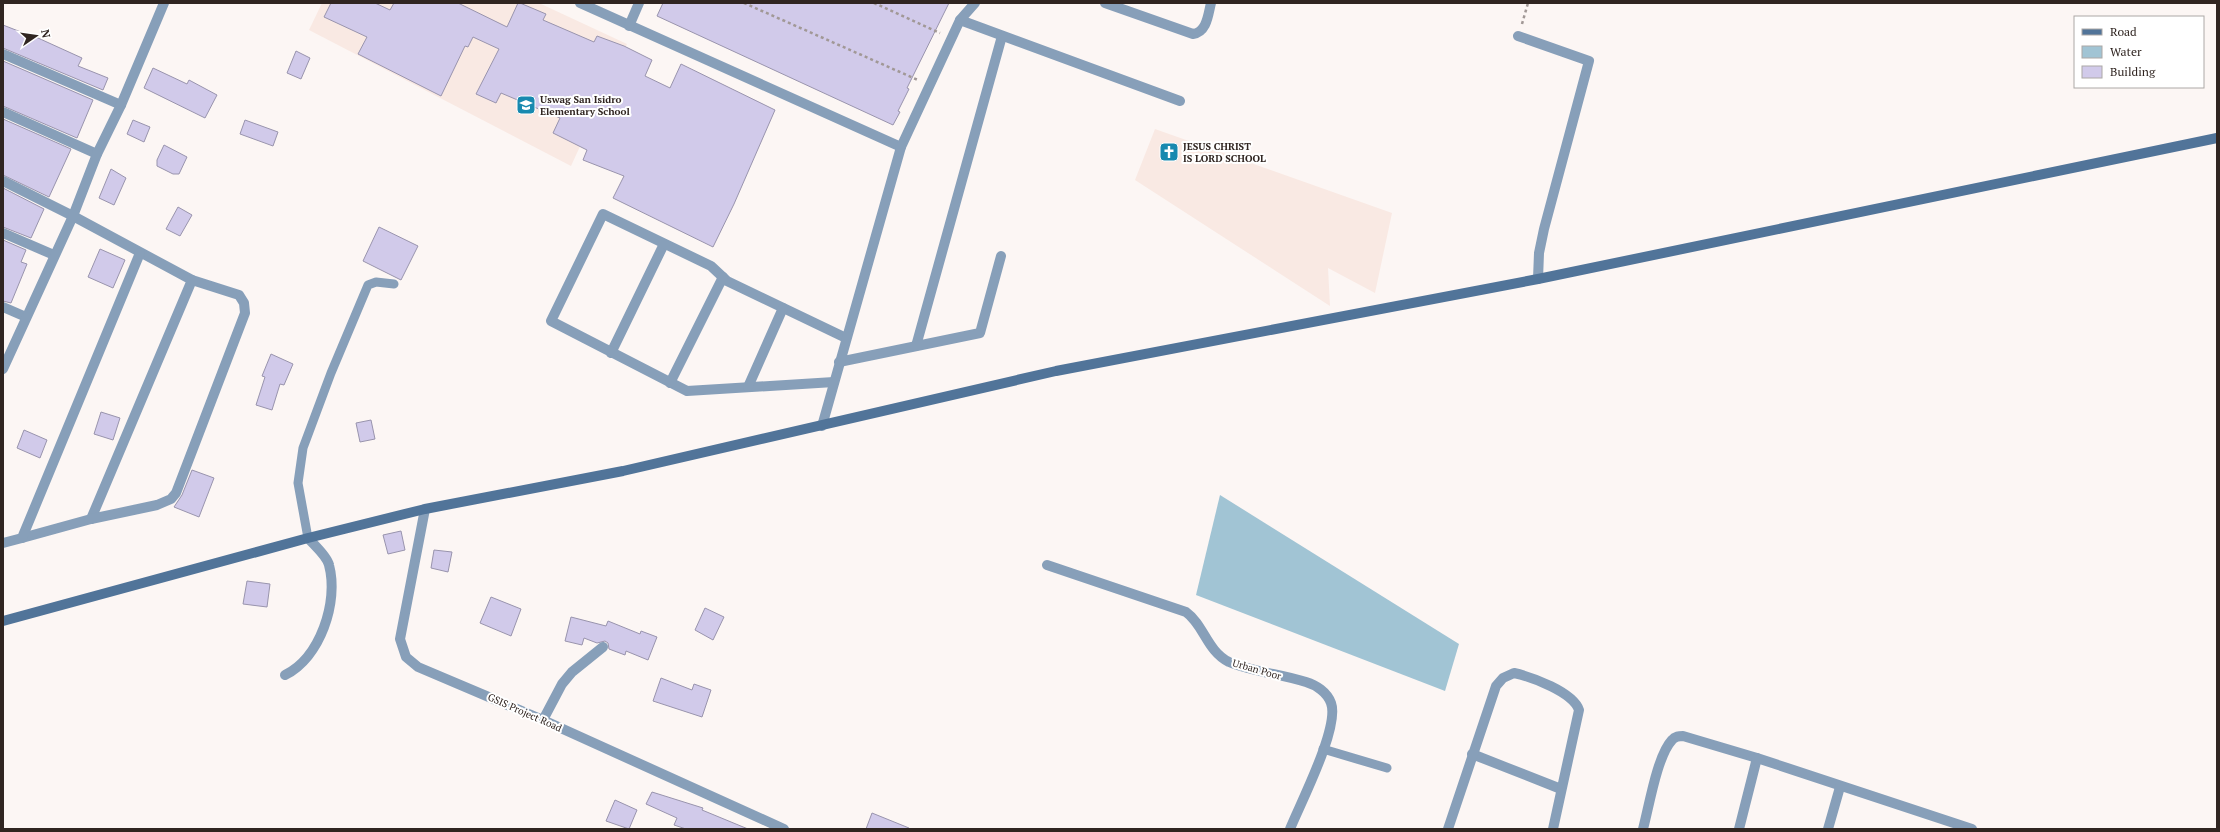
<svg xmlns="http://www.w3.org/2000/svg" width="2220" height="832" viewBox="0 0 2220 832" font-family="'PT Serif',serif">
<style>
.built{fill:#f9e9e3}
.water{fill:#a1c4d4}
.building{fill:#d1caea;stroke:#9994ad}
.lines{fill:none;stroke-linecap:round;stroke-linejoin:round}
.path{stroke:#a19896;stroke-width:2.5;stroke-dasharray:3 3;stroke-linecap:butt}
.lane{stroke:#879fb9;stroke-width:9}
.street{stroke:#879fb9;stroke-width:10}
.secondary{stroke:#517499;stroke-width:10}
.labels{text-anchor:middle;stroke-width:4;stroke-linejoin:round;paint-order:stroke}
.poi-label{font-size:10px;font-weight:bold;fill:#302521;stroke:#fff;text-anchor:start}
.street-label{font-size:10px;fill:#302521;stroke:#fff}
</style>
<rect width="100%" height="100%" fill="#fcf6f4"/>
<!-- built -->
<g class="built">
<path d="M 322,3 L 539,3 L 627,44 L 571,166 L 309,30 Z"/>
<path d="M 1155,129 L 1392,213 L 1375,293 L 1328,268 L 1330,306 L 1135,180 Z"/>
</g>
<!-- water -->
<path class="water" d="M 1220,495 L 1459,644 L 1445,691 L 1196,595 Z"/>
<!-- building -->
<g class="building">
<path d="M 331,3 L 375,3 L 390,10 L 394,3 L 458,3 L 507,27 L 518,3 L 520,3 L 546,14 L 543,20 L 594,42 L 597,36 L 624,46 L 652,60 L 645,76 L 670,88 L 681,64 L 775,110 L 734,204 L 713,247 L 613,198 L 624,176 L 583,160 L 587,150 L 553,133 L 560,118 L 501,93 L 496,103 L 476,94 L 499,49 L 473,37 L 468,47 L 465,46 L 441,96 L 358,54 L 367,37 L 324,17 Z"/>
<path d="M 663,3 L 949,3 L 907,88 L 909,89 L 898,111 L 900,112 L 893,125 L 657,16 Z"/>
<path d="M 3,25 L 26,34 L 27,33 L 82,58 L 78,66 L 108,78 L 103,90 L 3,48 Z"/>
<path d="M 296,51 L 310,58 L 301,79 L 287,73 Z"/>
<path d="M 3,61 L 93,100 L 77,138 L 3,106 Z"/>
<path d="M 153,68 L 187,84 L 189,80 L 217,95 L 205,118 L 144,88 Z"/>
<path d="M 3,119 L 71,149 L 49,197 L 3,175 Z"/>
<path d="M 133,120 L 150,127 L 144,142 L 127,134 Z"/>
<path d="M 245,120 L 278,132 L 273,146 L 240,134 Z"/>
<path d="M 164,145 L 187,157 L 179,174 L 173,174 L 157,166 L 157,160 Z"/>
<path d="M 111,169 L 126,178 L 114,205 L 99,198 Z"/>
<path d="M 3,188 L 44,209 L 31,238 L 3,227 Z"/>
<path d="M 178,207 L 192,215 L 180,236 L 166,229 Z"/>
<path d="M 379,227 L 418,246 L 401,280 L 363,261 Z"/>
<path d="M 3,240 L 26,250 L 21,262 L 27,264 L 11,303 L 3,301 Z"/>
<path d="M 100,249 L 125,260 L 113,288 L 88,277 Z"/>
<path d="M 271,354 L 293,364 L 284,385 L 280,384 L 272,410 L 256,405 L 265,377 L 262,376 Z"/>
<path d="M 101,412 L 120,418 L 113,440 L 94,434 Z"/>
<path d="M 371,420 L 375,439 L 360,442 L 356,423 Z"/>
<path d="M 24,430 L 47,440 L 40,458 L 17,448 Z"/>
<path d="M 192,470 L 214,478 L 199,517 L 174,507 L 182,495 Z"/>
<path d="M 401,531 L 405,550 L 388,554 L 383,535 Z"/>
<path d="M 434,550 L 452,552 L 448,572 L 431,568 Z"/>
<path d="M 247,581 L 270,584 L 267,607 L 243,604 Z"/>
<path d="M 491,597 L 521,609 L 511,636 L 480,623 Z"/>
<path d="M 705,608 L 724,617 L 713,640 L 695,630 Z"/>
<path d="M 571,617 L 606,626 L 608,621 L 640,634 L 641,631 L 657,637 L 648,660 L 626,651 L 625,655 L 609,649 L 608,643 L 605,641 L 597,643 L 584,638 L 582,645 L 565,641 Z"/>
<path d="M 661,678 L 692,690 L 694,684 L 711,690 L 702,717 L 653,701 Z"/>
<path d="M 652,792 L 703,808 L 702,810 L 748,829 L 686,829 L 674,825 L 677,818 L 646,804 Z"/>
<path d="M 615,800 L 637,810 L 629,829 L 606,821 Z"/>
<path d="M 872,813 L 909,828 L 909,829 L 866,829 Z"/>
</g>
<g class="lines">
<!-- path -->
<g class="path">
<path d="M 744,3 L 918,80"/>
<path d="M 874,3 L 940,33"/>
<path d="M 1522,24 L 1528,3"/>
</g>
<!-- lane -->
<g class="lane">
<path d="M 308,538 L 298,483 L 303,448 L 331,373 L 368,285 L 376,282 L 394,284"/>
<path d="M 1323,749 L 1387,768"/>
</g>
<!-- street -->
<g class="street">
<path d="M 580,3 L 901,147"/>
<path d="M 1105,3 L 1193,34 C 1207,32 1208,15 1211,3"/>
<path d="M 960,20 L 1180,101"/>
<path d="M 629,26 L 639,3"/>
<path d="M 1518,36 L 1589,61 L 1544,229 L 1539,253 L 1538,279"/>
<path d="M 3,54 L 121,105"/>
<path d="M 3,112 L 97,154"/>
<path d="M 3,181 L 73,216 L 192,280 L 91,519"/>
<path d="M 3,233 L 54,255"/>
<path d="M 3,307 L 26,317"/>
<path d="M 916,346 L 1002,36"/>
<path d="M 611,353 L 664,244"/>
<path d="M 839,362 L 980,333 L 1001,256"/>
<path d="M 3,369 L 73,216 L 97,154 L 121,105 L 164,3"/>
<path d="M 834,382 L 687,391 L 551,321 L 603,214 L 711,266 L 727,281 L 846,338"/>
<path d="M 670,383 L 723,277"/>
<path d="M 748,387 L 783,308"/>
<path d="M 822,426 L 901,147 L 960,20 L 975,3"/>
<path d="M 425,509 L 400,639 L 406,657 L 418,667 L 543,720 L 784,829"/>
<path d="M 22,538 L 91,519 L 157,505 L 171,499 L 176,493 L 245,313 L 244,303 L 239,295 L 192,280"/>
<path d="M 3,543 L 22,538 L 140,253"/>
<path d="M 1047,565 L 1186,612 C 1204,625 1207,651 1229,662 C 1253,672 1281,674 1306,682 C 1316,685 1327,692 1331,703 C 1340,727 1300,804 1290,829"/>
<path d="M 285,675 C 320,658 339,602 329,565 C 327,556 314,545 308,538"/>
<path d="M 543,720 L 562,684 L 572,672 L 603,647"/>
<path d="M 1472,754 L 1561,789"/>
<path d="M 1448,829 L 1496,686 L 1503,678 L 1514,673 C 1532,677 1573,692 1579,710 L 1553,829"/>
<path d="M 1643,829 C 1649,807 1657,756 1672,740 C 1675,736 1679,736 1683,736 L 1757,758 L 1972,829"/>
<path d="M 1739,829 L 1757,758"/>
<path d="M 1828,829 L 1840,787"/>
</g>
<!-- secondary -->
<path class="secondary" d="M 3,621 L 308,538 L 425,509 L 623,471 L 1056,371 L 1538,279 L 2217,138"/>
</g>
<!-- icons -->
<defs>
<g id="school-square" transform="scale(1)"><rect x="-9" y="-9" width="18" height="18" rx="4" fill="#1889af" stroke="#fff"/><path d="M0-5L7-2L0 1L-7-2ZM-4 1L0 2.5L4 1V4Q0 6-4 4Z" fill="#fff"/></g>
<g id="church-square" transform="scale(1)"><rect x="-9" y="-9" width="18" height="18" rx="4" fill="#1889af" stroke="#fff"/><path d="M-1.2-6h2.4v3.5h3.3v2.4h-3.3V6h-2.4V-.1h-3.3v-2.4h3.3Z" fill="#fff"/></g>
</defs>
<g fill-rule="evenodd">
<use href="#school-square" x="526" y="105"/>
<use href="#church-square" x="1169" y="152"/>
</g>
<g class="labels">
<!-- poi labels -->
<g class="poi-label">
<text x="540" y="103">Uswag San Isidro<tspan x="540" dy="12">Elementary School</tspan></text>
<text x="1183" y="150">JESUS CHRIST<tspan x="1183" dy="12">IS LORD SCHOOL</tspan></text>
</g>
<!-- street labels -->
<g class="street-label">
<text transform="translate(1257 669) rotate(16)" y="4">Urban Poor</text>
<text transform="translate(525 712) rotate(24)" y="4">GSIS Project Road</text>
</g>
</g>
<!-- border -->
<rect width="2220" height="832" fill="none" stroke="#302521" stroke-width="8"/>
<!-- legend -->
<rect x="2074" y="16" width="130" height="72" fill="#ffffff" stroke="#aca8a6"/>
<rect x="2082" y="29" width="20" height="6" fill="#517499" stroke="#aca8a6"/>
<text x="2110" y="36" font-size="12" fill="#302521">Road</text>
<rect x="2082" y="46" width="20" height="12" fill="#a1c4d4" stroke="#aca8a6"/>
<text x="2110" y="56" font-size="12" fill="#302521">Water</text>
<rect x="2082" y="66" width="20" height="12" fill="#d1caea" stroke="#aca8a6"/>
<text x="2110" y="76" font-size="12" fill="#302521">Building</text>
<!-- north arrow -->
<g transform="translate(36 36) rotate(77)" stroke="#ffffff" stroke-width="3" paint-order="stroke">
<path d="M0-3L7 15L0 10L-7 15Z" fill="#302521"/>
<text y="-6" font-size="11" font-weight="bold" text-anchor="middle" fill="#302521">N</text>
</g>
</svg>
